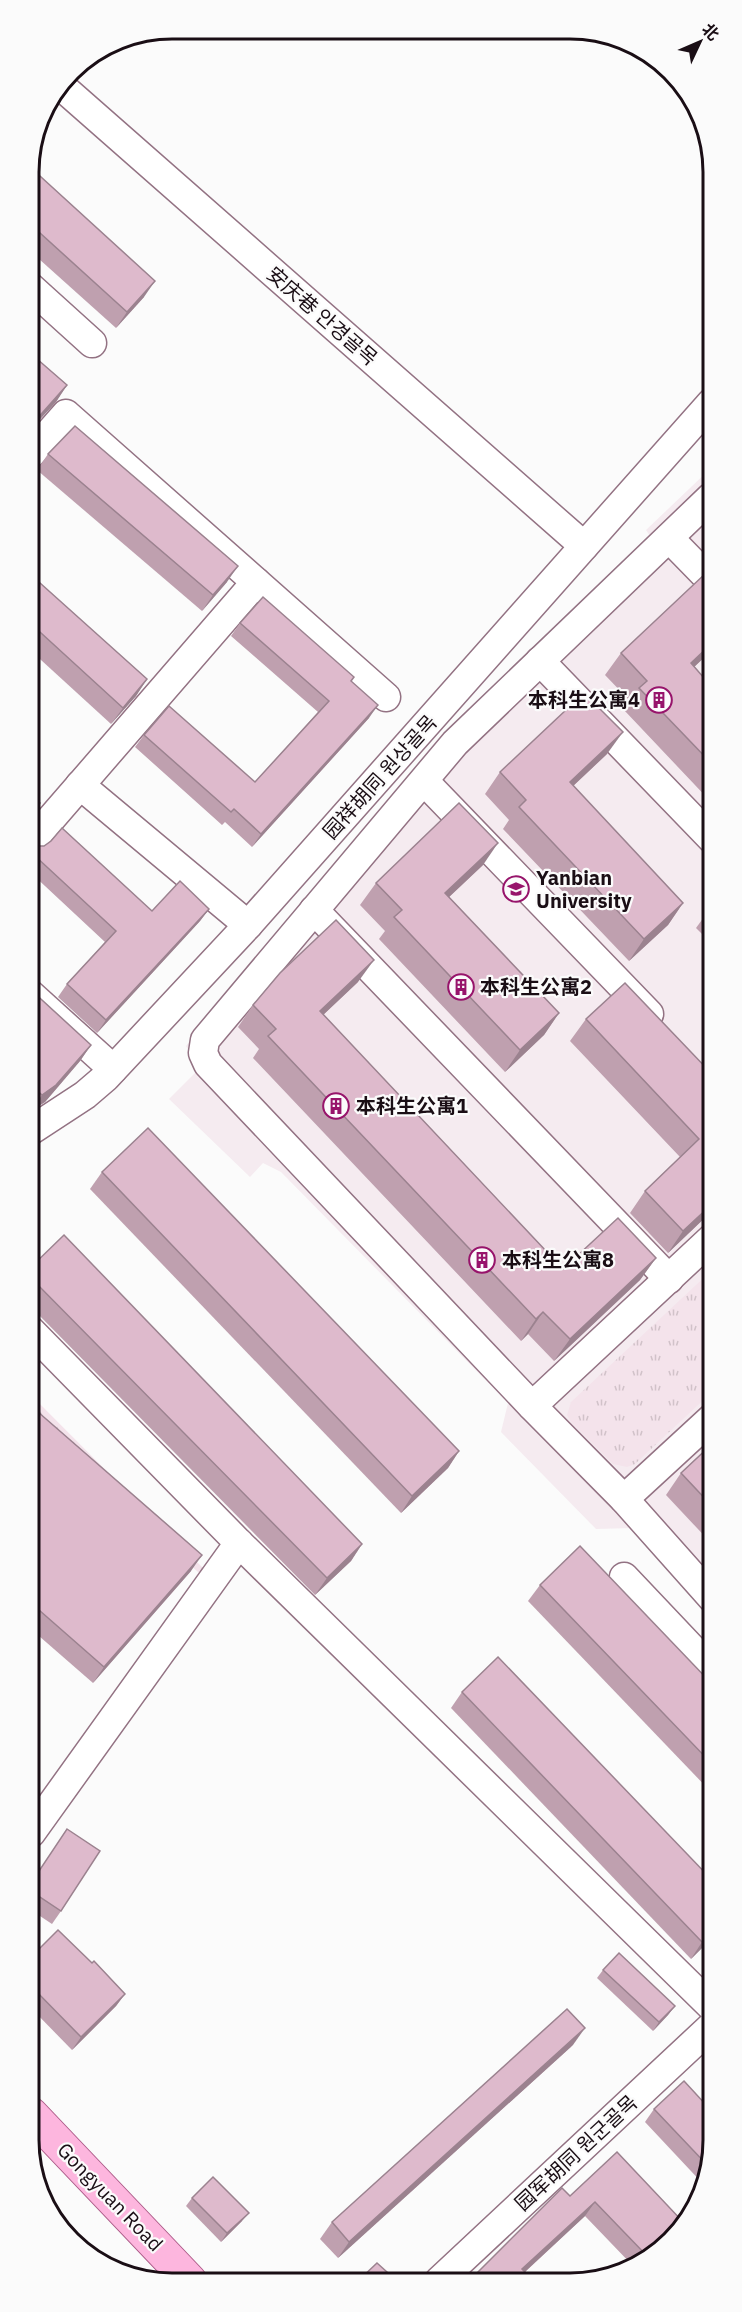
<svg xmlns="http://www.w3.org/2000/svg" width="742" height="2312" viewBox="0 0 742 2312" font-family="'IBM Plex Sans','Noto Sans SC','Noto Sans KR',sans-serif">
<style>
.built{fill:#f5ebf0}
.forest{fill:url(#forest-firs)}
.park{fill:url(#park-tufts)}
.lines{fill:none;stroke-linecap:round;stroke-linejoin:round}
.minor-casing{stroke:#937283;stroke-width:31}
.major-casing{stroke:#ad5c89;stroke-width:35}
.minor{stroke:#fff;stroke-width:28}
.major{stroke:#fdb6de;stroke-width:33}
.wall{fill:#bfa0af}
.shaded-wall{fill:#9b828f}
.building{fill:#debacc;stroke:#9b828f;stroke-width:1.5}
.labels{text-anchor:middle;stroke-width:4.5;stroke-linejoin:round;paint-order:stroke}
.street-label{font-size:20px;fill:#1a0e15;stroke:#fbfbfb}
.poi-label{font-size:20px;font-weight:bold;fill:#1a0e15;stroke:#fbfbfb;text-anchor:start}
.rim{fill:none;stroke:#1a0e15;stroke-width:3}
</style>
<defs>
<pattern id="forest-firs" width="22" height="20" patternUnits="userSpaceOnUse" patternTransform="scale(1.5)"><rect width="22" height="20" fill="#f4e3eb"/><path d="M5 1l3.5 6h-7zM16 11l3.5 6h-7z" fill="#d1c2c9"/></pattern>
<pattern id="park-tufts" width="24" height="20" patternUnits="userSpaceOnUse" patternTransform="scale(1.5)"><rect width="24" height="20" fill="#f4e3eb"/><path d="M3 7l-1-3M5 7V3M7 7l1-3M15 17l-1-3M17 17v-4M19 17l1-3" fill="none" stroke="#d1c2c9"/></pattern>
</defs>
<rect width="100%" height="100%" fill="#fbfbfb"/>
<!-- built -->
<path class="built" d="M 711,468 L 713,1613 L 633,1528 L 596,1529 L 501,1432 L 508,1403 L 281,1172 L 263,1163 L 250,1177 L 169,1099 L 199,1069 L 186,1046 L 452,732 L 654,542 L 646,530 Z"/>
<!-- forest -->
<path class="forest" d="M 30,1394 L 206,1571 L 206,1579 L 30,1425 Z"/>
<!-- park -->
<path class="park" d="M 712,1270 L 712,1392 L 635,1464 L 627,1467 L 613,1464 L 571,1422 L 567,1415 L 571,1402 Z"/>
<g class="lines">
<!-- minor casing -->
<g class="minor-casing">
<g id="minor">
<path d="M 61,86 L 584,546"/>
<path d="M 29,286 L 92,343"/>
<path d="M 29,456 L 66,414 L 386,697"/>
<path d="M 711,497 L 455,743 L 205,1040 L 203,1053 L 208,1064 L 532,1406 L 624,1499 L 713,1599"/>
<path d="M 669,538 L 711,581"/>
<path d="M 540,661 L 712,839"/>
<path d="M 424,781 L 649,1014"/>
<path d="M 80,785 L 248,925"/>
<path d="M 30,843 L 256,582"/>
<path d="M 314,910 L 669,1279"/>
<path d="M 30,994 L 113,1069"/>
<path d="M 30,1131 L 85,1095 L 106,1077 L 248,925 L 711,403"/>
<path d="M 30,1330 L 239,1543 L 713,2008"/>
<path d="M 532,1406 L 712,1238"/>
<path d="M 624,1499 L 712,1418"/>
<path d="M 624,1577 L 713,1671"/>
<path d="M 31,1833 L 239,1543"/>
<path d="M 439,2281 L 713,2025"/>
</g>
</g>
<!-- major casing -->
<g class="major-casing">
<path id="major" d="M 31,2114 L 190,2281"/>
</g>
<!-- minor -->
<use href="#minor" class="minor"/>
<!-- major -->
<use href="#major" class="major"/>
</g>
<!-- wall -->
<g class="wall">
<path d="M 29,166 L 144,297 L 116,328 L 29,250 Z"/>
<path d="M 29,352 L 67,385 L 56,402 L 29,431 Z"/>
<path d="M 48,454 L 227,582 L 202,611 L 37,470 Z"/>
<path d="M 29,574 L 147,679 L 136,696 L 111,724 L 29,649 Z"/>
<path d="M 711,577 L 711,651 L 694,667 L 711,686 L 712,803 L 624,710 L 630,701 L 605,675 L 621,653 Z"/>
<path d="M 240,623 L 354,677 L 351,681 L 369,718 L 252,847 L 225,822 L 222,825 L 135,747 L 144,735 L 255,782 L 318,712 L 231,636 Z"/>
<path d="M 607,754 L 573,786 L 683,903 L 668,925 L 629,961 L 503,829 L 509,820 L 485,794 L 500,772 Z"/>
<path d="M 36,846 L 152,911 L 209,909 L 200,921 L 97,1033 L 58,997 L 67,984 L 105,942 L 30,872 L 30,856 Z"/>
<path d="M 483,865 L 449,897 L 559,1013 L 544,1035 L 505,1072 L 379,939 L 385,931 L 360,905 L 376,883 Z"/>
<path d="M 712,906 L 712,944 L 696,928 Z"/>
<path d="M 358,982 L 323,1015 L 563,1269 L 656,1258 L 640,1280 L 554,1361 L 528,1334 L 521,1341 L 253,1058 L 259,1049 L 238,1027 L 253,1005 Z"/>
<path d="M 30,989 L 91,1045 L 80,1061 L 45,1102 L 31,1111 Z"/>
<path d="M 586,1019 L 712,1074 L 712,1211 L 668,1253 L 630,1213 L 645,1191 L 680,1157 L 570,1041 Z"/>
<path d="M 102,1172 L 459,1451 L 448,1468 L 401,1513 L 90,1189 Z"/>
<path d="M 30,1268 L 362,1544 L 351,1561 L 315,1595 L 30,1306 Z"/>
<path d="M 30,1405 L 191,1571 L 93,1683 L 31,1629 Z"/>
<path d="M 712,1444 L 712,1544 L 666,1495 L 681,1473 Z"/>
<path d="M 540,1585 L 713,1685 L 713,1794 L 528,1601 Z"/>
<path d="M 462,1692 L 713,1937 L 691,1959 L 451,1708 Z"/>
<path d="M 31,1882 L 61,1911 L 52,1924 L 31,1910 Z"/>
<path d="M 31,1957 L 92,1963 L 125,1994 L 116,2006 L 72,2050 L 31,2008 Z"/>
<path d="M 603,1970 L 675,2006 L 668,2015 L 653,2031 L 597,1978 Z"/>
<path d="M 573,2045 L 338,2258 L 320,2239 L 332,2222 Z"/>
<path d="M 713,2056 L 713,2079 L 704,2070 Z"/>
<path d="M 654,2109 L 713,2149 L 705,2186 L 645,2122 Z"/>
<path d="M 617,2152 L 678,2234 L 642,2264 L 634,2267 L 585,2216 L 525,2272 L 469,2281 L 570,2196 Z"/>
<path d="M 192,2198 L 242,2221 L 221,2242 L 186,2206 Z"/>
</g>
<!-- shaded-wall -->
<g class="shaded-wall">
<path d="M 155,281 L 144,297 L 116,328 L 127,312 Z"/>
<path d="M 67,385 L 56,402 L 29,431 L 29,429 L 35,421 Z"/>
<path d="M 238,566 L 227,582 L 202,611 L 213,595 Z"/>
<path d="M 711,644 L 711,651 L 675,685 L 691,663 Z"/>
<path d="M 147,679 L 136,696 L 111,724 L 123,708 Z"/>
<path d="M 378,705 L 369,718 L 252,847 L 261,834 Z"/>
<path d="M 623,732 L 607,754 L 554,804 L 570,782 Z"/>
<path d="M 498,843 L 483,865 L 430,915 L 445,893 Z"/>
<path d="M 683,903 L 668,925 L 629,961 L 644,939 Z"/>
<path d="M 209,909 L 200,921 L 97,1033 L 106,1020 Z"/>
<path d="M 374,960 L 358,982 L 304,1033 L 320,1011 Z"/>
<path d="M 559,1013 L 544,1035 L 505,1072 L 520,1050 Z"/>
<path d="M 91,1045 L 80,1061 L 45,1102 L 31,1111 L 42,1095 Z"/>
<path d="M 712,1204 L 712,1211 L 668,1253 L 683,1231 Z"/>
<path d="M 656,1258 L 640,1280 L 554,1361 L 570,1339 Z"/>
<path d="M 543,1312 L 528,1334 L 521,1341 L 536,1319 Z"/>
<path d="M 459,1451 L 448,1468 L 401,1513 L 412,1496 Z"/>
<path d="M 362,1544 L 351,1561 L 315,1595 L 327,1578 Z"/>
<path d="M 202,1555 L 191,1571 L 93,1683 L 104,1667 Z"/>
<path d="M 713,1932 L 713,1937 L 691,1959 L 702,1942 Z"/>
<path d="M 125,1994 L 116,2006 L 72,2050 L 81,2037 Z"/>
<path d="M 675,2006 L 668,2015 L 653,2031 L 659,2022 Z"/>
<path d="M 585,2028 L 573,2045 L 338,2258 L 349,2242 Z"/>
<path d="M 595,2202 L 585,2216 L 515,2281 L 522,2269 Z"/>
<path d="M 249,2213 L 242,2221 L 221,2242 L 227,2233 Z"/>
</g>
<!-- building -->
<g class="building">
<path d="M 29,166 L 155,281 L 127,312 L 29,223 Z"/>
<path d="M 29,352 L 67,385 L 35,421 L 29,416 Z"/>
<path d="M 75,426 L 238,566 L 213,595 L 48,454 Z"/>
<path d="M 707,572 L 711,577 L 711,644 L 691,663 L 711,686 L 712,764 L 639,688 L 647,681 L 621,653 Z"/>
<path d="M 30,574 L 147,679 L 123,708 L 29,622 Z"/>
<path d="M 263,597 L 354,677 L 351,681 L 378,705 L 261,834 L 234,809 L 231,812 L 144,735 L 169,706 L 255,782 L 329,701 L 240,623 Z"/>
<path d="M 584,693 L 623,732 L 570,782 L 683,903 L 644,939 L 519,807 L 526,800 L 500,772 Z"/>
<path d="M 30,792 L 40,803 L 30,815 Z"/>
<path d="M 459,803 L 498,843 L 445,893 L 559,1013 L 520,1050 L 394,917 L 402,910 L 376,883 Z"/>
<path d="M 62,828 L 152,911 L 180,881 L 209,909 L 106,1020 L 67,984 L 116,931 L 34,855 L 39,849 L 36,846 L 44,846 L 51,841 Z"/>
<path d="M 336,920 L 374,960 L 320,1011 L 563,1269 L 618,1218 L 656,1258 L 570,1339 L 543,1312 L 536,1319 L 268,1036 L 276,1029 L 253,1005 L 280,973 Z"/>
<path d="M 625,983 L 712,1074 L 712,1204 L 683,1231 L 645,1191 L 699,1139 L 586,1019 Z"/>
<path d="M 30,989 L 91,1045 L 56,1085 L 42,1095 L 30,1084 Z"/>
<path d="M 148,1128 L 459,1451 L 412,1496 L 102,1172 Z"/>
<path d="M 64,1235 L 362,1544 L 327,1578 L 30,1277 L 30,1268 Z"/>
<path d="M 30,1405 L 202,1555 L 104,1667 L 31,1603 Z"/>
<path d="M 712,1444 L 712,1506 L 681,1473 Z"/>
<path d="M 580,1546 L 713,1685 L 713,1765 L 540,1585 Z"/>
<path d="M 498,1657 L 713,1881 L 713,1932 L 702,1942 L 462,1692 Z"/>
<path d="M 67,1829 L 100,1851 L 61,1911 L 31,1891 L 31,1883 Z"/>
<path d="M 58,1930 L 92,1963 L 94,1961 L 125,1994 L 81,2037 L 31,1986 L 31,1957 Z"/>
<path d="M 619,1953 L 675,2006 L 659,2022 L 603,1970 Z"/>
<path d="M 567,2009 L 585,2028 L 349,2242 L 332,2222 Z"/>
<path d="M 684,2081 L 707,2106 L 713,2100 L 713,2149 L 709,2167 L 654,2109 Z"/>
<path d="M 617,2152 L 685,2224 L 678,2234 L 649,2258 L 595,2202 L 522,2269 L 534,2281 L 469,2281 L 562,2188 L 570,2196 Z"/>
<path d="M 213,2177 L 249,2213 L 227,2233 L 192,2198 Z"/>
<path d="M 377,2263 L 397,2281 L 358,2281 Z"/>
</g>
<!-- icons -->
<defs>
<g id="building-ring" transform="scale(1.35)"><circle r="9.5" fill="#fbfbfb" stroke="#97146b" stroke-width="1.5"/><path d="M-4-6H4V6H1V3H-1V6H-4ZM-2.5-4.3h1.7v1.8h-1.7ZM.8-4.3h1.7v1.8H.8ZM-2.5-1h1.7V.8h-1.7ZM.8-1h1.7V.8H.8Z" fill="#97146b"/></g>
<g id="university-ring" transform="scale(1.35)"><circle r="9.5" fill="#fbfbfb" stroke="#97146b" stroke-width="1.5"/><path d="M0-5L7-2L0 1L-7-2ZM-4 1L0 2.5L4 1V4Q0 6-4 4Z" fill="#97146b"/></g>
</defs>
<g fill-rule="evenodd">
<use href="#building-ring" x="659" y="700"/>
<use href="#university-ring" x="516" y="889"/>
<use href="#building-ring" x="461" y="987"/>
<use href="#building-ring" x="336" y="1106"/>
<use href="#building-ring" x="482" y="1260"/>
</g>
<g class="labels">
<!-- street labels -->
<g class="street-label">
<text transform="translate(322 316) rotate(41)" y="7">安庆巷 안경골목</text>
<text transform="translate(380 777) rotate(-48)" y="7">园祥胡同 원상골목</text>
<text transform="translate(576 2153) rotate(-43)" y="7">园军胡同 원군골목</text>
<text transform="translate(110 2197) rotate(46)" y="7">Gongyuan Road</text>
</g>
<!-- poi labels -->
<g class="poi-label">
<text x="640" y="707" text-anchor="end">本科生公寓4</text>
<text x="536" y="885">Yanbian<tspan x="536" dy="23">University</tspan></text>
<text x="480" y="994">本科生公寓2</text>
<text x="356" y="1113">本科生公寓1</text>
<text x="502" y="1267">本科生公寓8</text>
</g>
</g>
<!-- crop -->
<path d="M0 0H742V2312H0ZM172 39H570A133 133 0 0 1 703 172V2140A133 133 0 0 1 570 2273H172A133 133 0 0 1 39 2140V172A133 133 0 0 1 172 39Z" fill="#fbfbfb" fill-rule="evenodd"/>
<path class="rim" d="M172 39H570A133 133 0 0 1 703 172V2140A133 133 0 0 1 570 2273H172A133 133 0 0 1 39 2140V172A133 133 0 0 1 172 39Z"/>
<!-- north arrow -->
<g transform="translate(700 42) rotate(46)" stroke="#fbfbfb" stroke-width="4.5" paint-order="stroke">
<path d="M0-4.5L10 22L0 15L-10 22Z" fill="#1a0e15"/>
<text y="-9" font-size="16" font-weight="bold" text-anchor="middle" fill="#1a0e15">北</text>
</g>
</svg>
